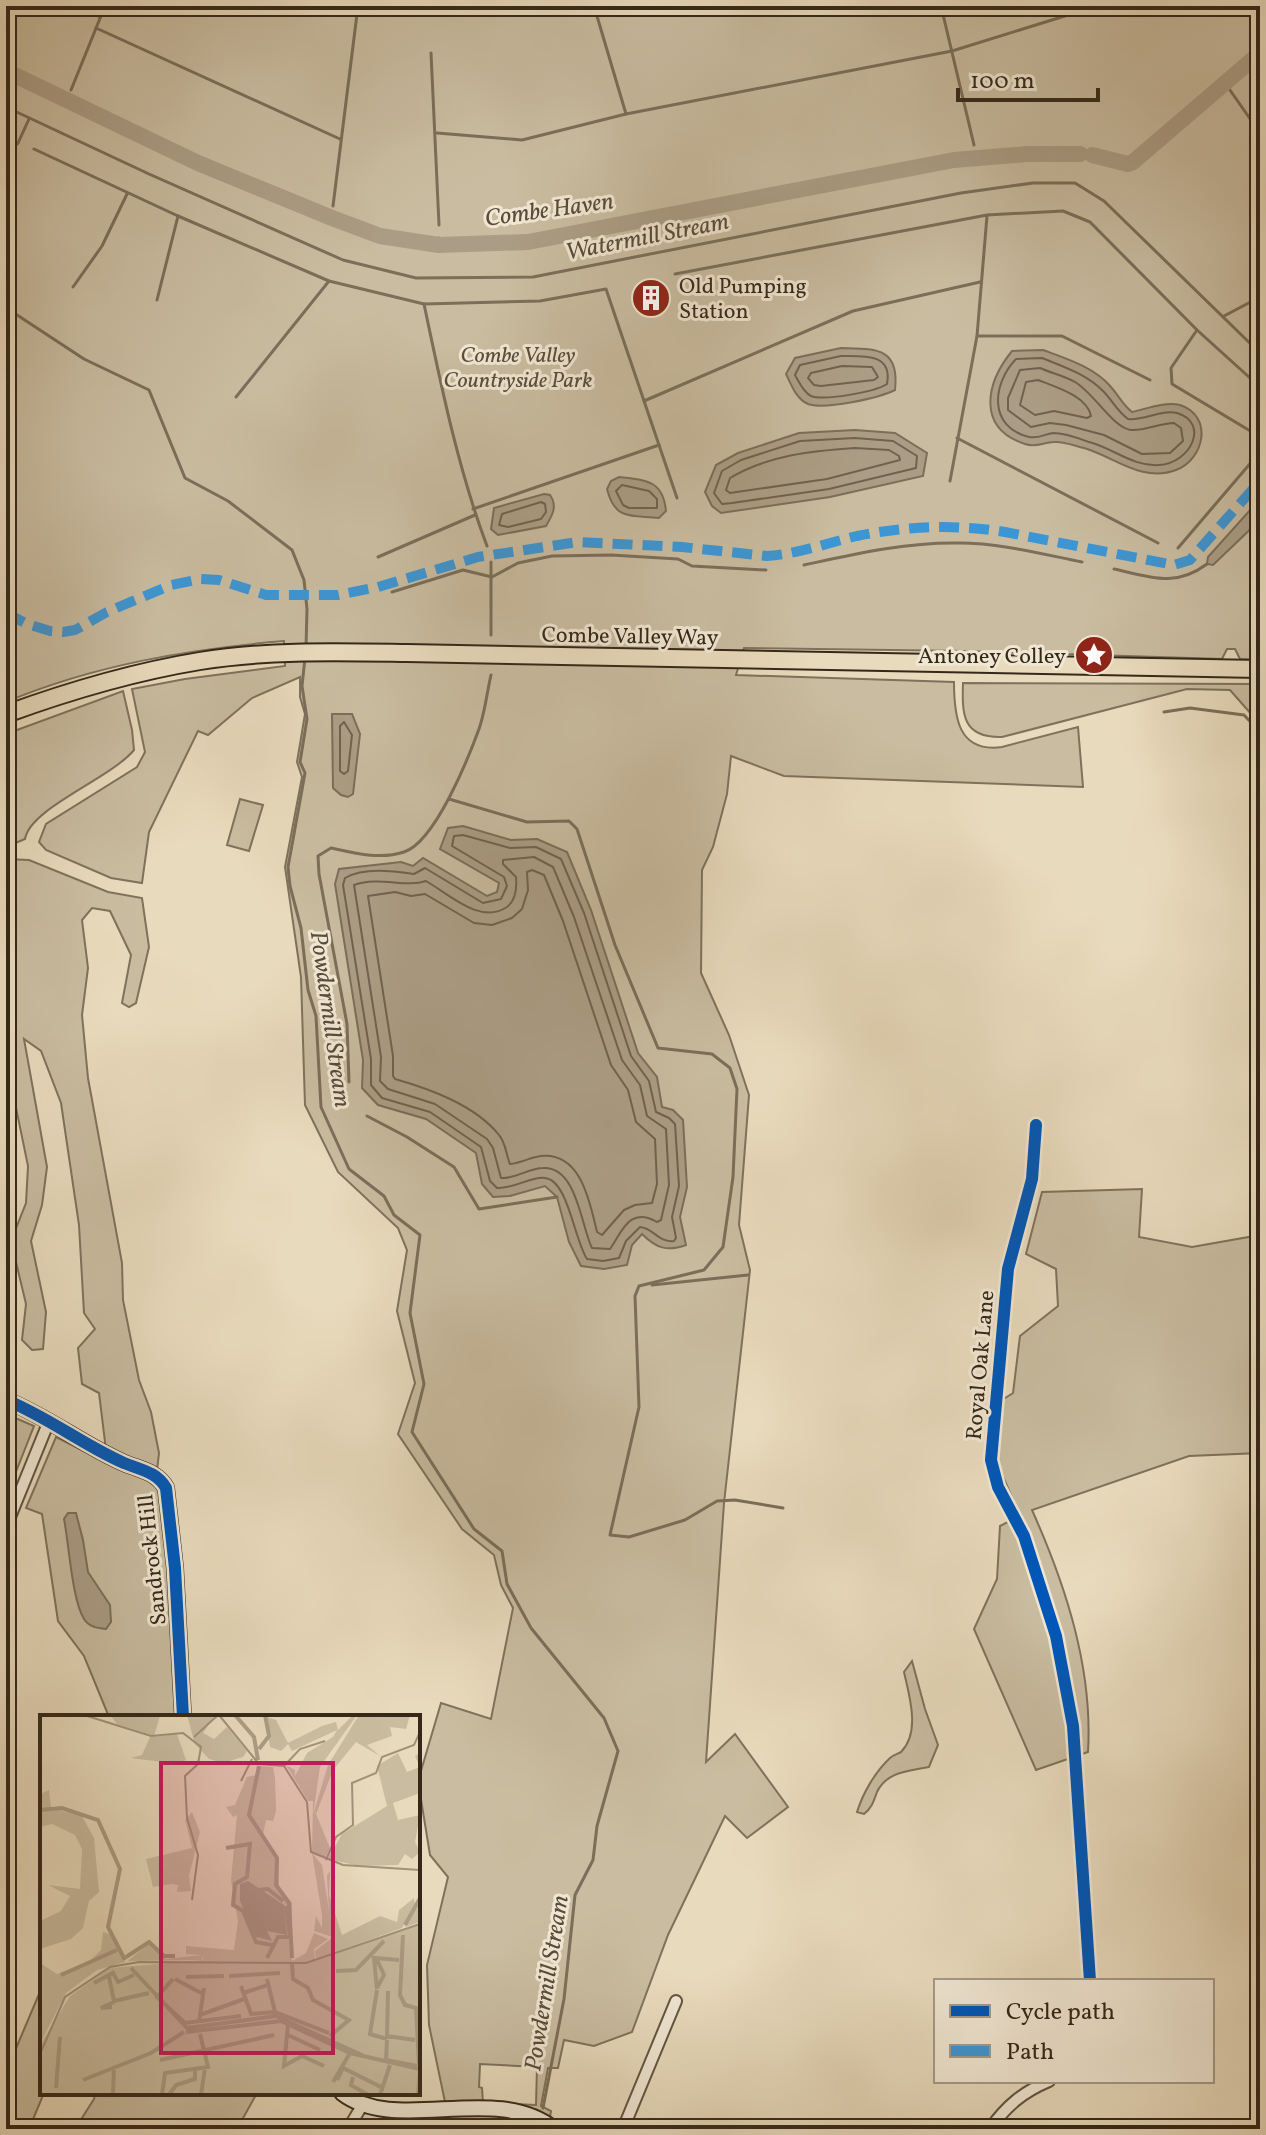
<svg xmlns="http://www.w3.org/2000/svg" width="1266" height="2135" viewBox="0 0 1266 2135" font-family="Vollkorn,serif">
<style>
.green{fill:#c9bca0;stroke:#7e725c;stroke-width:2}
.water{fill:#ab9d85;stroke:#7b6e5a;stroke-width:2}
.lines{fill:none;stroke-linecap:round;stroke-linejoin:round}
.shore{stroke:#70624f;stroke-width:2}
.stream{stroke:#7b6e5a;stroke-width:3}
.river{stroke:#ab9d85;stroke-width:16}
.street-casing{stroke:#615442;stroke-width:14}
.secondary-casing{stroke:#342819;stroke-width:18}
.primary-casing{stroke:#342819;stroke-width:20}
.street{stroke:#f0e7d3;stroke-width:10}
.secondary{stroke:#f0e7d3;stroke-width:14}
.primary{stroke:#e8dabc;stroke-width:16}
.quiet{stroke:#3d96d4;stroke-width:10;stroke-dasharray:20 10;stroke-linecap:butt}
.cycleway-casing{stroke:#f0e7d3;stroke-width:17}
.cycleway{stroke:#0057b8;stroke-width:12}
.labels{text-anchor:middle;stroke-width:6;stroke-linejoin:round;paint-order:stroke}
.poi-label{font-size:22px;fill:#342819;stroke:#f0e7d3;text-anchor:start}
.park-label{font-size:22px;font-style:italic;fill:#594d3b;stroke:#f0e7d3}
.street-label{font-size:22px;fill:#342819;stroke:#f0e7d3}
.water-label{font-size:24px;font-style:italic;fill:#584b39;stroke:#f0e7d3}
.inset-river{fill:none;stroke:#ab9d85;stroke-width:4}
.inset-road{fill:none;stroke:#a0937b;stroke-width:2}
.view{fill:#c2185b;fill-opacity:0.15;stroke:#c2185b;stroke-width:4}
.inset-edge{fill:none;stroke:#342819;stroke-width:4}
</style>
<rect width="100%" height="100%" fill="#e8dabc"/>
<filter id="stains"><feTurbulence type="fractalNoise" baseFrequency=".0025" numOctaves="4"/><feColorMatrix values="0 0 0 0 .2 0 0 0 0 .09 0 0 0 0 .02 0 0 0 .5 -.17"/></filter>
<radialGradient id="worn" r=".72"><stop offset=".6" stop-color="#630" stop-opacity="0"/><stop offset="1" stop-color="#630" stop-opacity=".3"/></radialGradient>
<!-- green -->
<g class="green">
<path d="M 6,6 L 1260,6 L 1260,660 L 1240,659 L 1235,649 L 1227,649 L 1222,659 L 964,651 L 744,648 L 736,675 L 954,682 C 954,717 958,753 1002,747 L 1078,727 L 1083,787 L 784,776 L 731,756 L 727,794 L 713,847 L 702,870 L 701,973 L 729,1035 L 749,1095 L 739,1225 L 750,1270 L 724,1503 L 706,1762 L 735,1734 L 788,1807 L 747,1838 L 725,1816 L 668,1935 L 632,2032 L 594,2046 L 564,2040 L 558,2068 L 548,2068 L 541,2106 L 551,2111 L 550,2117 L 529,2109 L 490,2103 L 536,2105 L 537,2067 L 480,2064 L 479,2087 L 482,2088 L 483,2103 L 442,2107 L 445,2102 L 429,2025 L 427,1965 L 448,1877 L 430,1855 L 418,1781 L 441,1703 L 491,1719 L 513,1608 L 501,1585 L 494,1555 L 462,1529 L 398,1434 L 415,1383 L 397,1311 L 407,1250 L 398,1228 L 338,1172 L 305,1105 L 301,977 L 285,867 L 302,777 L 297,762 L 305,714 L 300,697 L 300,677 L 252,698 L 208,735 L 198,731 L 149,832 L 142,883 L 111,878 L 46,850 L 39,842 L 46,824 L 137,767 L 145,752 L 132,689 L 185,679 L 285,666 L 284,641 C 190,649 94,665 6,702 Z"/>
<path d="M 963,683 L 1260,684 L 1260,724 L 1230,690 L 1187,689 L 1002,737 C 962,738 962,714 963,683 Z"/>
<path d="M 123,691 L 132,730 L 134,750 C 110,779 30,808 25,839 L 6,847 L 6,734 Z"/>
<path d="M 240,799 L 263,805 L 249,851 L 227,845 Z"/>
<path d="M 6,859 L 29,860 L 108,892 L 142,898 L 149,947 L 136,1003 L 129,1007 L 122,1003 L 131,955 L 110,911 L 92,908 L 82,920 L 88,968 L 82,1015 L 88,1078 L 122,1263 L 123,1300 L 139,1380 L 151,1412 L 159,1453 L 157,1470 L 106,1450 L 99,1393 L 82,1384 L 78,1348 L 95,1329 L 84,1313 L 79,1225 L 61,1103 L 41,1051 L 24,1039 L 47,1167 L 42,1205 L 31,1241 L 46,1312 L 43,1349 L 32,1350 L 22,1340 L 26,1304 L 11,1241 L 26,1203 L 28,1166 L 6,1059 Z"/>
<path d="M 1142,1189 L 1139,1237 L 1192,1247 L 1260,1235 L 1260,1453 L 1189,1456 L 1032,1510 C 1066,1586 1093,1669 1088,1752 L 1036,1770 L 974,1629 L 997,1579 L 1000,1526 L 1020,1516 L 995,1458 L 1002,1400 L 1013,1393 L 1020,1336 L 1058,1306 L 1056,1269 L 1026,1254 L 1042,1192 Z"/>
<path d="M 6,1414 L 34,1426 L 6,1497 Z"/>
<path d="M 56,1437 L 98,1458 L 155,1482 L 164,1504 L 179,1717 L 109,1717 L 84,1656 L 58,1621 L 42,1514 L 26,1508 Z"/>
<path d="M 912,1661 L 925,1709 L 938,1745 L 929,1767 C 910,1771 887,1771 877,1792 C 874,1800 872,1808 864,1814 L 857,1812 C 863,1793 875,1772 890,1758 C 893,1755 897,1754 901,1752 C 921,1732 909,1695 904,1672 Z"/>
<path d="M 42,1987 L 42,2093 L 44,2093 L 29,2129 L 6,2129 L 6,2072 Z"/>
<path d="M 95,2093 L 257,2093 L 237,2129 L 75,2129 L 94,2099 Z"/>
</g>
<!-- water -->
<g class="water">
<path d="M 841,348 C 874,349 900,346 895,390 C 879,398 825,410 808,404 C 796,399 791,384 786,374 L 795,358 Z"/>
<path d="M 1043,350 C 1067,359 1094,367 1111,387 C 1119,396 1122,404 1132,412 C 1146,409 1166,401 1180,405 C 1214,416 1204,460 1176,470 C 1142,483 1115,457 1084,448 C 1075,446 1064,441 1054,442 C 1044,442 1036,448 1025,444 C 976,428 986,383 1012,351 Z"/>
<path d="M 855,430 L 895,433 L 927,453 L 923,476 L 830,497 L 721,513 L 712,506 L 705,492 L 716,465 L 738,453 L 799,433 Z"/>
<path d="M 619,477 C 646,480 663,480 666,511 L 659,518 C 631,515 615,521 607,489 L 611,481 Z"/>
<path d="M 544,494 L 550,495 C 558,506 552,516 546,526 L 498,535 L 491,529 L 494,508 Z"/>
<path d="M 1260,499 L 1260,520 L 1213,565 L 1207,564 L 1208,557 Z"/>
<path d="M 332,714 L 352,714 L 360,734 L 353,794 L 348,797 L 341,795 L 333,788 Z"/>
<path d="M 463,826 L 511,840 L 537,839 L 567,852 L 591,910 L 638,1053 L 657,1077 L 662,1107 L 673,1110 L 683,1120 L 687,1187 L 680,1217 L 686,1245 C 667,1252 656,1248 642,1234 L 632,1245 L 627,1265 L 604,1269 L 581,1266 L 569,1242 L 557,1197 L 545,1186 L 510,1196 L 493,1197 L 482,1184 L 476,1153 L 426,1119 L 378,1105 L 362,1088 L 363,1060 L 335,884 L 339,869 L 401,862 L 413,866 L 423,858 L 487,896 L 497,892 L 499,883 L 440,849 L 448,828 Z"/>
<path d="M 68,1513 L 76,1513 L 83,1540 L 88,1572 L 110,1605 L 111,1622 L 106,1629 C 97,1628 89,1627 84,1619 C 72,1600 69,1544 64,1519 Z"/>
</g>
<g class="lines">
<!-- shore -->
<g class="shore">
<path d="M 841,356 C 863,356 893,353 887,384 C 875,392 824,401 811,396 C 803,392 799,382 795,375 L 800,365 Z"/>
<path d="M 1042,358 C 1064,367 1086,374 1103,391 C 1113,401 1116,410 1128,419 C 1144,421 1161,409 1177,413 C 1210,423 1191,463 1159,465 C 1133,467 1113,448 1089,442 C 1078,438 1065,433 1053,433 C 1045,434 1038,439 1029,437 C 988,427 992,384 1016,359 Z"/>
<path d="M 842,366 L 872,367 L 878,377 L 874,380 L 821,386 L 814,385 L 808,378 L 811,373 Z"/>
<path d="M 1040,368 C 1051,373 1065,376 1075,382 C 1094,393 1113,428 1131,430 C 1145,431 1160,423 1174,423 L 1181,428 L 1183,441 L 1170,453 L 1142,454 L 1104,435 L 1066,425 L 1050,423 L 1031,427 L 1008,410 L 1008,398 L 1020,370 Z"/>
<path d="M 1038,380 C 1056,387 1087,396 1091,416 L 1087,418 L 1054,411 L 1035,415 L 1020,405 L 1026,382 Z"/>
<path d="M 855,438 L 893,441 L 917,456 L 916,468 L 829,489 L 732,503 L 722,504 L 714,493 L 722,471 L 741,460 L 800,441 Z"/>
<path d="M 855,448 L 889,450 L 899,456 L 900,460 L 827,479 L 730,493 L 726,490 L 730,478 C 769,455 811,451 855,448 Z"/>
<path d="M 622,485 L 649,491 L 657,499 L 657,508 L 629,508 L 623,505 L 616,491 Z"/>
<path d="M 541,502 L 545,504 L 546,512 L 541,519 L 508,527 L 499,525 L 502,514 Z"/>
<path d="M 344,722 L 352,735 L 348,771 L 344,774 L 340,771 L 340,726 Z"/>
<path d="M 463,835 L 510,848 L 536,847 L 561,859 L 584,913 L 631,1056 L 649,1081 L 656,1112 L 669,1118 L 675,1124 L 679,1186 L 672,1217 L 676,1238 L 674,1241 C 658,1243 654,1228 640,1227 L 626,1241 L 619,1258 L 603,1261 L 587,1259 C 574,1239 568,1180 545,1178 C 531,1176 514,1189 497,1188 L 490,1181 L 481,1147 L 430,1112 L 382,1098 L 371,1085 L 371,1059 L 343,885 L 345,878 C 364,867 393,871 414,874 L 425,868 L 483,903 L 501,899 L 507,886 L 504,877 L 452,846 L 454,836 Z"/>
<path d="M 534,857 L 553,867 L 574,917 L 622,1060 L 640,1085 L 647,1116 L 666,1129 L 669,1185 L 661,1220 L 657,1222 C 629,1206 622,1232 610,1249 L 592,1248 C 581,1226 577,1166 543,1168 C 529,1168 516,1179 501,1178 L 493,1148 L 487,1139 L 435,1104 L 388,1089 L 380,1081 L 381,1057 L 354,885 C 380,876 405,888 426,881 C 449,894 480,925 507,907 C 516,900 517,888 516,877 L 503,864 L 503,860 Z"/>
<path d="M 532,870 L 544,875 L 563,921 L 611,1065 L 628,1090 L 636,1122 L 655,1139 L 657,1184 L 652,1203 L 635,1205 L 624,1210 L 602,1235 L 597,1232 C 590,1204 582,1152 541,1156 C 531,1157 521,1163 510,1164 C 506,1155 506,1143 499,1135 C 475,1105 430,1089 395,1079 L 393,1076 L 393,1056 L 368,896 L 395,892 L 411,896 L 425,894 L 474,923 L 492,925 L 512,918 L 522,909 L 528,890 L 527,872 Z"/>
</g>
<!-- stream -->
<g class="stream">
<path d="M 79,6 L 100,17"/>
<path d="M 594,6 L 626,114"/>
<path d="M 941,6 L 974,145"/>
<path d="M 96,28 L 340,139"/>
<path d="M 431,53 L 439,225"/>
<path d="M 1225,83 L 1260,133"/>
<path d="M 71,90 L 105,6"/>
<path d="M 6,107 L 149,174 L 343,260 L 416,278 L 533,277 L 961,193 L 1033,183 L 1075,183 L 1104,201 L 1260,353"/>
<path d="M 437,133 L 522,140 L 626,114 L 952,51 L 1097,6"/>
<path d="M 34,149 L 178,216 L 329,281 L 424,304 L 540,301 L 606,289 L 677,498"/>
<path d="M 6,156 L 18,143 L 29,119"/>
<path d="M 333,206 L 358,6"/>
<path d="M 439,238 L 439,245"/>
<path d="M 675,274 L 987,215 L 1063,211 L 1090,222 L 1197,330 L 1260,387"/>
<path d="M 73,287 L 102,246 L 127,194"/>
<path d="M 157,300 L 178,216"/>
<path d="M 424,304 C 441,385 458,469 487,546"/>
<path d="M 6,311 L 11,311 L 84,359 L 149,390 L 185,478 L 228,501 L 292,550 L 304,580 L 307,609 L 306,647"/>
<path d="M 1224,316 L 1260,297"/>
<path d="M 1197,330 L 1171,368 L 1172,384 L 1252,432"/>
<path d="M 977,336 L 1062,336 L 1150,380"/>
<path d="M 236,397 L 329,281"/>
<path d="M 644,401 L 853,311 L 980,282"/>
<path d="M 957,438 L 1158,543"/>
<path d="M 950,481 L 977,336 L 987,216"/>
<path d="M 473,509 L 659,445"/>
<path d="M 1178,548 L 1260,452"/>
<path d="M 378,557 L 475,515"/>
<path d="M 491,562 L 491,635"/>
<path d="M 804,565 C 855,554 907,542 959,543 C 1000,543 1042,554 1082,562"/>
<path d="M 1114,569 C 1150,577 1175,588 1207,564"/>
<path d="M 392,592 L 463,570 L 492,577 L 518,563 L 552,556 L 611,555 L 678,559 L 692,566 L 766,570"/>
<path d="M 305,658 L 302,686 L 307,719 L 300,762 L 305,773 L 288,867 L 290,886 L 301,928 L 308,990 L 316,1016 L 321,1107 L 349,1169 L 384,1196 L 394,1215 L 420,1235 L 410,1313 L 424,1384 L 412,1432 L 474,1529 L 502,1551 L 507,1584 L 531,1628 L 604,1718 L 618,1751 L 597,1826 L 593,1860 L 575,1895 L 564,1999 L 543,2108"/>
<path d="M 1164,712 L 1190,708 L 1244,715 L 1260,732"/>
<path d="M 449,799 L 527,822 L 569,821 L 577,829 L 615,945 L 658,1048 L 712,1054 L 730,1068 L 737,1089 L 733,1177 L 723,1247 L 704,1270 L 639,1286 L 635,1296 L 639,1407 L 610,1535 L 629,1537 L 685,1520 L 717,1501 L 735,1500 L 783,1508"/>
<path d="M 349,1082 L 347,1024 L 319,874 L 318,856 L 331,848 C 354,853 380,860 404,852 C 435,842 468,759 479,729 C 485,712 487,692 491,675"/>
<path d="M 367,1116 L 407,1137 L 454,1167 L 479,1209 L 557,1197"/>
<path d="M 652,1285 L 748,1275"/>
</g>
<!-- river -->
<g class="river">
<path d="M 6,71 L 198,163 L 332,218 L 380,236 L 439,245 L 528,242 L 954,160 L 1028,154 L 1080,154"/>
<path d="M 1092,155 L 1128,164 L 1133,162 L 1260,53"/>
</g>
<!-- street casing -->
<g class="street-casing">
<g id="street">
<path d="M 1036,1125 L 1032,1179 L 1008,1269 L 991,1460 L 998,1487 L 1024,1536 L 1056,1636 L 1073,1726 L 1090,1981"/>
<path d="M 6,1527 L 49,1421"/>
<path d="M 348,2129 L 360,2109"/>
<path d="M 623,2129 L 676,2001"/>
<path d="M 990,2129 C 1006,2106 1023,2092 1049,2081"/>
</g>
</g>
<!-- secondary casing -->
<g class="secondary-casing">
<g id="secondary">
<path d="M 6,1400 C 48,1417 83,1445 124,1463 C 141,1470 157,1472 166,1488 L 175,1568 L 183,1717"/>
<path d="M 342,2093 C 396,2135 495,2082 554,2129"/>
</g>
</g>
<!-- primary casing -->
<g class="primary-casing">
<path id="primary" d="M 6,714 C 69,691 133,672 200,661 C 268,650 338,652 407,653 L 1260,669"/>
</g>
<!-- street -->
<use href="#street" class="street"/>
<!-- secondary -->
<use href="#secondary" class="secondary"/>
<!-- primary -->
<use href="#primary" class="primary"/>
<!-- quiet -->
<path class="quiet" d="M 6,613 L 27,624 L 50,631 L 63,632 L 75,630 L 107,612 L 171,585 L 201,579 L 219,580 L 266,595 L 338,595 L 378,587 L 478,557 L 578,542 L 682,547 L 767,556 C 798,554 827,543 857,536 C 907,526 955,524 1005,532 L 1174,565 L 1190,560 L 1260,481"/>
<!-- cycleway casing -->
<g class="cycleway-casing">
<g id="cycleway">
<path d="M 1036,1125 L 1032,1179 L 1008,1269 L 991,1460 L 998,1487 L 1024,1536 L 1056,1636 L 1073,1726 L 1090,1981"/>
<path d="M 6,1400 C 48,1417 83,1445 124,1463 C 141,1470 157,1472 166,1488 L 175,1568 L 183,1717"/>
</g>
</g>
<!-- cycleway -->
<use href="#cycleway" class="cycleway"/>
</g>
<!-- icons -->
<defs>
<g id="building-disc" transform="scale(2)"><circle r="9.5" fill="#8f2418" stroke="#f0e7d3"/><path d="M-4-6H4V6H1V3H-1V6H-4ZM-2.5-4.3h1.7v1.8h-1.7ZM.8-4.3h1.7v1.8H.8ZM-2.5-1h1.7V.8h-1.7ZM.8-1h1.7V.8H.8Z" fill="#fff"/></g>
<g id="sight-disc" transform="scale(2)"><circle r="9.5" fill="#8f2418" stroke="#f0e7d3"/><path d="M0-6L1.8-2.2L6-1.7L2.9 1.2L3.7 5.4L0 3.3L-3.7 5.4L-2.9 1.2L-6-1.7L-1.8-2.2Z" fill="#fff"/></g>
</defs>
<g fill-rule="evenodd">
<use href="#building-disc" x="651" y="298"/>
<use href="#sight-disc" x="1094" y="655"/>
</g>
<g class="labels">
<!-- poi labels -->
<g class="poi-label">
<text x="679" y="293">Old Pumping<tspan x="679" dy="25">Station</tspan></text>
<text x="1066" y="663" text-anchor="end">Antoney Colley</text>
</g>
<!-- park labels -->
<g class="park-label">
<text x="518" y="362">Combe Valley<tspan x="518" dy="25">Countryside Park</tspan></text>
</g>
<!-- street labels -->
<g class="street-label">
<text transform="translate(630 635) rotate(1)" y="8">Combe Valley Way</text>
<text transform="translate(979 1365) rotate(-85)" y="8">Royal Oak Lane</text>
<text transform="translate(151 1560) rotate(-96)" y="8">Sandrock Hill</text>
</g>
<!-- water labels -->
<g class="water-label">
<text transform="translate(549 209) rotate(-8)" y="8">Combe Haven</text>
<text transform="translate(647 236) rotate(-11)" y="8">Watermill Stream</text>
<text transform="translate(331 1019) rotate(82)" y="8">Powdermill Stream</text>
<text transform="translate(546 1983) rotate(-81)" y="8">Powdermill Stream</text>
</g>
</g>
<!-- overview -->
<g transform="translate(40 1715)">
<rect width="380" height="380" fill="#e8dabc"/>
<path d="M 70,0 L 119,0 L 120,1 L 114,21 L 77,9 ZM 147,0 L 175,0 L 163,18 L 174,24 L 187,12 L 207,36 L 203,42 L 183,48 L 169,44 L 155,29 ZM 313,0 L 317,0 L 280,52 L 273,100 L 288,50 L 319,0 L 370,0 L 366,14 L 350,12 L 352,21 L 327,30 L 340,41 L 316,27 L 293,55 L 276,99 L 290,133 L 285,143 L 272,137 L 273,86 L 268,86 L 246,50 L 255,55 L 255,61 L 267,38 L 293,22 L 297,15 L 252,36 L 248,29 L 241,36 L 230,32 L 226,2 L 236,5 L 248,28 L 282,11 L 296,7 L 298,15 ZM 137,19 L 146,45 L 138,49 L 91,43 L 102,40 L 110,22 ZM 358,38 L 367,57 L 380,52 L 375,41 L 380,38 L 380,78 L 353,88 L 358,105 L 380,100 L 375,127 L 380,137 L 372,144 L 365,139 L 358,150 L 319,151 L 288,144 L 302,119 L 347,91 L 337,51 ZM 218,51 L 233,52 L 235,63 L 236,96 L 233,106 L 226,105 L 223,119 L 239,143 L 239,171 L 252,188 L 252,246 L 266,238 L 274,218 L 288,224 L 274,234 L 275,245 L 380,210 L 380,380 L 0,380 L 0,330 L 30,281 L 70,253 L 163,245 L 163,241 L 162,245 L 88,246 L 109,228 L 126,244 L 162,240 L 146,239 L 146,231 L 194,235 L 198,206 L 191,165 L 197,100 L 193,102 L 186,92 L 195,90 L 207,62 L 216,60 ZM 9,75 L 11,93 L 42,101 L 54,123 L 59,177 L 49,186 L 43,213 L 31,224 L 0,234 L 0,206 L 21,196 L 30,181 L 8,170 L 40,174 L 42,134 L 35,120 L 12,109 L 0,112 L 0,79 ZM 152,97 L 160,117 L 149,161 L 151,176 L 137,177 L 138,170 L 131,169 L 113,172 L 106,144 L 152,133 L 145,105 ZM 272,138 L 282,150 L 289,196 L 287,160 L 290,156 L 289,180 L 302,220 L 340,201 L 357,207 L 359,195 L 374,183 L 375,191 L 380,181 L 380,207 L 365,212 L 370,198 L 362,213 L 276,244 L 275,236 L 293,222 L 274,216 L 276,201 L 282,213 L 282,200 ZM 63,217 L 70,219 L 85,247 L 57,255 L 26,278 L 0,329 L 0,248 L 17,259 L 49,247 L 61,235 Z" fill="#c9bca0"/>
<path d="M 208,166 L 244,190 L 247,220 L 227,216 L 232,226 L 216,222 L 200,186 L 200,169 Z" fill="#ab9d85"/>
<path class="inset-river" d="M 195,0 L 214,22 L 218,45M 219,34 L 229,21 L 225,0M 219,51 L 209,100 L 237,143 L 236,170 L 249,188 L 252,243M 0,95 L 22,93 L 58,105 L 80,154 L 68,212 L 85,245M 186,133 L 210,129 L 207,162 L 195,169 L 193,190 L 203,196 L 216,227 L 232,230M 217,175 L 228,174 L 243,186M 365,210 L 380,183M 363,220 L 360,280 L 365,290 L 376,293 L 379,350M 86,242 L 109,227 L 124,241 L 135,241M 227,243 L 238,222 L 250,222 L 246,191M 337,245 L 344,260 L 337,273M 252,249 L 253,264 L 268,273 L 273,285 L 309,305 L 290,321M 91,253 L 147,313 L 236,301 L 324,341M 296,256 L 316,255 L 344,226M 21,260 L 77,235M 189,261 L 240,258M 69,262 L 74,286 L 109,278M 146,262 L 184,261M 133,264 L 117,282 L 145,308 L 201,301M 135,264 L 163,279M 227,264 L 235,297M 54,268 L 73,258 L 78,267 L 94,260M 201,271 L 211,299 L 235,297 L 289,318M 337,274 L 334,243 L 359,245M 337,275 L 330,319 L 347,324M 348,276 L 347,321 L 375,325M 203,278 L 228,270M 72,292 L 61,293 L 74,287M 160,300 L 204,284M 159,307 L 164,273M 248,310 L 244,351 L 262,341 L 284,351M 146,317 L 241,306 L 310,338 L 380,354M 248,320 L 280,335M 347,325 L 346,345 L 377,351M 120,345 L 234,320M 313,362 L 311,370 L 328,380M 43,365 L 111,338 L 144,317M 297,365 L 303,353 L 343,373M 293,367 L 310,338M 16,373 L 20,322M 73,380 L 74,351M 122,380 L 125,358 L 168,352 L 160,319M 129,380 L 136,370 L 155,364 L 155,355M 161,380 L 165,353M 340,380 L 350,350M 378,380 L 380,356"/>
<path class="inset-road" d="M 44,0 L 111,21 L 143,18 L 161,32 L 158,49 L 145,61 L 147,103 L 158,140 L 152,185M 179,0 L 219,49 L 244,51M 154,22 L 178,0M 244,51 L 267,87 L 271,137 L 303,150 L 380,155M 244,51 L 260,34 L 285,26M 201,66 L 212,44M 286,145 L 296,122 L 313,110 L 312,68 L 336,58 L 342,42 L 374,30 L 380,17M 0,339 L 25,282 L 70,252 L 99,247 L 266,248 L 380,209"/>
<path class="view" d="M 121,48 L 293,48 L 293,338 L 121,338 Z"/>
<rect width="380" height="380" class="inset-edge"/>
</g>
<!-- margin -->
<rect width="1266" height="2135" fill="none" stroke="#e8dabc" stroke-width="32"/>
<rect x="8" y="8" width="1250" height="2119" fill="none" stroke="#342819" stroke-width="4"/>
<rect x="16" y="16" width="1234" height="2103" fill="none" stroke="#342819" stroke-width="2"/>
<!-- legend -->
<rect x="934" y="1979" width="280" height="104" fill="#f0e7d3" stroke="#a59b89" stroke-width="2"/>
<rect x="950" y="2005" width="40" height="12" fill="#0057b8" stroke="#a59b89" stroke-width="2"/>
<text x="1006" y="2019" font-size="24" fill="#342819">Cycle path</text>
<rect x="950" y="2045" width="40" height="12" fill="#3d96d4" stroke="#a59b89" stroke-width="2"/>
<text x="1006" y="2059" font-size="24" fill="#342819">Path</text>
<!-- scale -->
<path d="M958 88v12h140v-12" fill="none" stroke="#342819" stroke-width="4"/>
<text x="970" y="88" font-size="24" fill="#342819" stroke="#f0e7d3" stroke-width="6" paint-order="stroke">100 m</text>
<rect width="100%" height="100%" filter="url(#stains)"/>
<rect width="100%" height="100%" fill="url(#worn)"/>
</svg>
